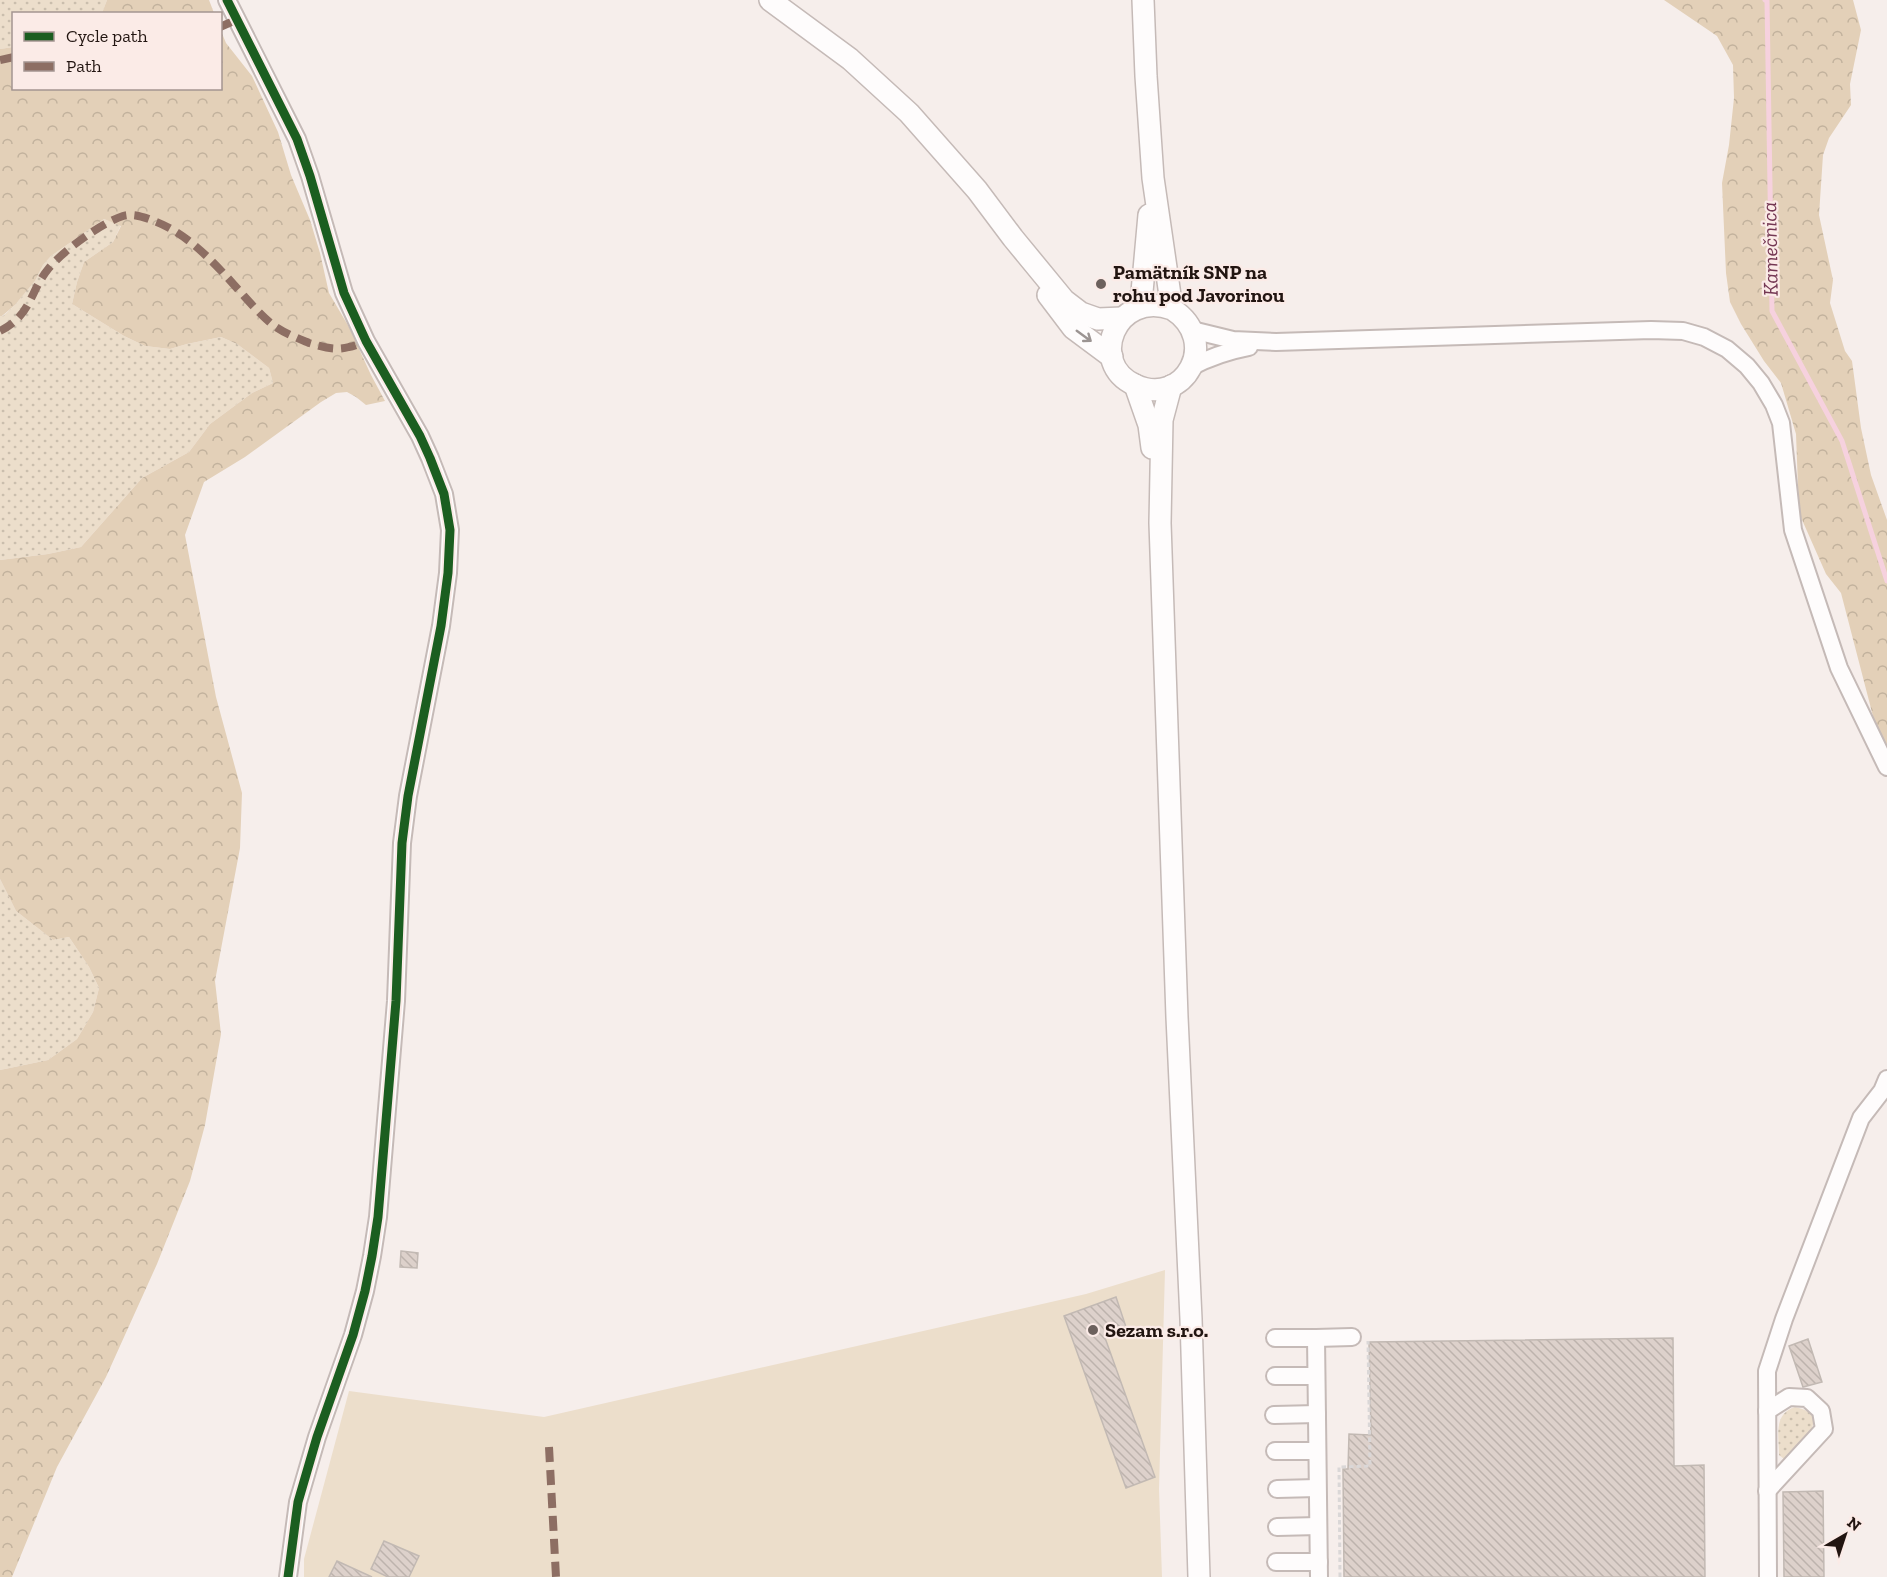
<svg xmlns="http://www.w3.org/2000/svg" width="1887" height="1577" viewBox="0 0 1887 1577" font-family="'Zilla Slab',serif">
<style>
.grass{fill:url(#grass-dots)}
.forest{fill:url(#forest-crowns)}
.green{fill:#ecdecb}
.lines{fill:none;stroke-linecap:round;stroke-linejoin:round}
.stream{stroke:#f6d1de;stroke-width:5}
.building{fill:url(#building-back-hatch);stroke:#c2b9b3;stroke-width:1.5}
.minor-casing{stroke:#c5bab7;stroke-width:20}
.major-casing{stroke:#c5bab7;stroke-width:24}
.path{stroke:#dad7d7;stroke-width:3;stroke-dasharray:4.5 3;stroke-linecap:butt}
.minor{stroke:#fefcfc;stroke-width:16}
.major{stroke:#fefcfc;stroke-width:21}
.quiet{stroke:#8d6e63;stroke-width:8;stroke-dasharray:15 8;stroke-linecap:butt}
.cycleway-casing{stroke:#fbebe7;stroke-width:13}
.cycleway{stroke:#1b5e20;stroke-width:9}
.oneway{stroke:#9b9492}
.poi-dot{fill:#6c615d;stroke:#fbebe7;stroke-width:2}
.labels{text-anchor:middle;stroke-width:4.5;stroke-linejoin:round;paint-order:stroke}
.poi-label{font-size:20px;font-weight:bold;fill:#221511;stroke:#fbebe7;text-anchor:start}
.water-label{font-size:21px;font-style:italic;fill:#743753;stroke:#fbebe7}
</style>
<defs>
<pattern id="grass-dots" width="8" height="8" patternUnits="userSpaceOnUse" patternTransform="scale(1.5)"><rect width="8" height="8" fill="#ecdecb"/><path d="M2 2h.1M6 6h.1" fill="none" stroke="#cabead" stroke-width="1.8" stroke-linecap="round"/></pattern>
<pattern id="forest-crowns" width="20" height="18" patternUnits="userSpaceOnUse" patternTransform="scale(1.5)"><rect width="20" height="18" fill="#e3d0b8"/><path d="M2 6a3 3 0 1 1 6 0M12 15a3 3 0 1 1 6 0" fill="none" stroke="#c2b29d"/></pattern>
<pattern id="building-back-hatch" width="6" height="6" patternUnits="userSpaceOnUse" patternTransform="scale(1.5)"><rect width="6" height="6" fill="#ddd1cb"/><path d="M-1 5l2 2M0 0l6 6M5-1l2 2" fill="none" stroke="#bdb3ad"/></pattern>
</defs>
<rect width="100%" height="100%" fill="#f6eeeb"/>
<!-- grass -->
<g class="grass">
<path d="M 0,0 L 107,0 L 102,13 L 14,14 L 13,47 L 0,49 Z"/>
<path d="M 104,219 L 121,225 L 113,242 L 84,262 L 77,282 L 72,304 L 124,336 L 145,346 L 170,349 L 187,344 L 221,337 L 237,344 L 269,368 L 273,383 L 252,393 L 210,424 L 189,452 L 142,478 L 81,547 L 48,554 L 0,560 L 0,316 L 3,316 L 15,305 L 35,281 L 43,265 L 51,256 Z"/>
<path d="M 0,879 L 16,911 L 53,940 L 69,937 L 89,967 L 99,988 L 93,1012 L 77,1039 L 48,1060 L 0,1070 Z"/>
<path d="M 1795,1407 C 1834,1415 1801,1443 1787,1458 L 1784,1459 L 1779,1455 C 1779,1436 1773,1414 1795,1407 Z"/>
</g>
<!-- forest -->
<g class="forest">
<path d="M 107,0 L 209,0 L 214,13 L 102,13 Z"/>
<path d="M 1664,0 L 1853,0 L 1861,30 L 1850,84 L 1851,105 L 1829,138 L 1823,155 L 1819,215 L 1833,280 L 1830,303 L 1845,351 L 1852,361 L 1861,428 L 1871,475 L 1887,520 L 1887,745 L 1874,720 L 1841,593 L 1826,574 L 1799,513 L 1796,434 L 1781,383 L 1764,361 L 1741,324 L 1730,302 L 1726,273 L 1722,183 L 1729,145 L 1734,98 L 1733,65 L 1717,36 Z"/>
<path d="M 221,31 L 226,43 L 252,76 L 278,132 L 291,175 L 310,220 L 320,253 L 329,293 L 349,327 L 371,375 L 385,401 L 366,405 L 356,397 L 347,392 L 336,393 L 321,402 L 245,457 L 204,482 L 185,535 L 216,697 L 242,793 L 240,848 L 215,981 L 221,1034 L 205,1125 L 190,1181 L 157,1264 L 106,1377 L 57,1467 L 12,1577 L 0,1577 L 0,1070 L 48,1060 L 77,1039 L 93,1012 L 99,988 L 89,967 L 69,937 L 53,940 L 16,911 L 0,879 L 0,560 L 48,554 L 81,547 L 142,478 L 189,452 L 210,424 L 252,393 L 273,383 L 269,368 L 237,344 L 221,337 L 187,344 L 170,349 L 145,346 L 124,336 L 72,304 L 77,282 L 84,262 L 113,242 L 121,226 L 104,219 L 51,256 L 43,265 L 35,281 L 15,305 L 2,316 L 0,316 L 0,49 L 13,47 L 14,88 L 220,88 Z"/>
</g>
<!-- green -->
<path class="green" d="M 1165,1270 L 1159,1489 L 1162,1577 L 304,1577 L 304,1559 L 349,1391 L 544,1417 L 1086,1294 Z"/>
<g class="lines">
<!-- stream -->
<path class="stream" d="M 1765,0 L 1767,1 L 1772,311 L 1842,441 L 1887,581"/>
</g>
<!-- building -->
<g class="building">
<path d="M 401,1251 L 418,1253 L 417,1268 L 400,1267 Z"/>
<path d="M 1116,1297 L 1126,1327 L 1104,1335 L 1155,1477 L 1126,1488 L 1064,1316 Z"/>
<path d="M 1673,1338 L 1674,1466 L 1704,1465 L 1705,1577 L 1344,1577 L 1343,1469 L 1348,1469 L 1349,1434 L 1371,1435 L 1369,1342 Z"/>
<path d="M 1808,1339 L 1822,1382 L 1803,1387 L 1789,1346 Z"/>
<path d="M 1823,1491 L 1824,1577 L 1784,1577 L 1783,1492 Z"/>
<path d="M 384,1541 L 419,1556 L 409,1577 L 388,1577 L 371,1569 Z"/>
<path d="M 337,1561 L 372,1577 L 329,1577 Z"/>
</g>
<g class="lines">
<!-- minor casing -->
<g class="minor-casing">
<g id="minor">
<path d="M 227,0 L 297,139 L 310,176 L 344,293 L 366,341 L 420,436 L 430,458 L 444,494 L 450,530 L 448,573 L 441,626 L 408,796 L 402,843 L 396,1001 L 378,1217 L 372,1256 L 365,1291 L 353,1335 L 317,1437 L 298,1502 L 288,1577"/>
<path d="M 1192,330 L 1233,340 L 1276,342 L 1651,330 L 1683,331 L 1704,337 L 1727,349 L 1747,366 L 1761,383 L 1774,405 L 1781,423 L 1793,530 L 1839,668 L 1887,767"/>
<path d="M 1191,367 C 1210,357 1228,351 1249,347"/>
<path d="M 1275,1338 L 1316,1338 L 1319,1577"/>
<path d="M 1316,1338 L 1352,1337"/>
<path d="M 1275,1376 L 1316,1376"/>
<path d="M 1767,1411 L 1789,1397 L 1807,1398 L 1821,1411 L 1824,1429 L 1767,1491"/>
<path d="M 1274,1415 L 1317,1414"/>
<path d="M 1275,1451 L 1317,1451"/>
<path d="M 1277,1489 L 1317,1488"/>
<path d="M 1277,1527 L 1318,1526"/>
<path d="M 1276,1562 L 1319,1562"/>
<path d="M 1768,1577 L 1767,1371 L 1784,1319 L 1861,1118 L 1882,1091 L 1887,1079"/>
</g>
</g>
<!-- major casing -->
<g class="major-casing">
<g id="major">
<path d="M 770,0 L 850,59 L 909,113 L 977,190 L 1013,238 L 1064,300 L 1081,313 L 1098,319 L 1122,318"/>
<path d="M 1143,0 L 1146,76 L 1153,178 L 1172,309 C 1222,341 1184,408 1135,385 C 1087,364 1115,289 1172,309"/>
<path d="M 1048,295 L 1073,328 L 1112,357"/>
<path d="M 1136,308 L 1142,292 L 1149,215"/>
<path d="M 1135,385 L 1149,425 L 1152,448"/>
<path d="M 1171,386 L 1162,420 L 1160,523 L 1177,1017 L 1191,1319 L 1199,1577"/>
</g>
</g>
<!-- path -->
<path class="path" d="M 1340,1577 L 1339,1467 L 1370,1466 L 1368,1341"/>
<!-- minor -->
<use href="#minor" class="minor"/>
<!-- major -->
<use href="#major" class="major"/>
<!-- quiet -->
<g class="quiet">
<path d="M 220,27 L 236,20"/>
<path d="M 0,60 L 14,57"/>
<path d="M 0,331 C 32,315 29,292 49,268 C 63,251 101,223 123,216 C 133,213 144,217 154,221 C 191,235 218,267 244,296 C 253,306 262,316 273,325 C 284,333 297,338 309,343 C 323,347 335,351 349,347 C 355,346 361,343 366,341"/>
<path d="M 549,1447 L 556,1577"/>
</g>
<!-- cycleway casing -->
<g class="cycleway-casing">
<path id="cycleway" d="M 227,0 L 297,139 L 310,176 L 344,293 L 366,341 L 420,436 L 430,458 L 444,494 L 450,530 L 448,573 L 441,626 L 408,796 L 402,843 L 396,1001 L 378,1217 L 372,1256 L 365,1291 L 353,1335 L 317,1437 L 298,1502 L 288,1577"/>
</g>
<!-- cycleway -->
<use href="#cycleway" class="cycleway"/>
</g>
<!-- one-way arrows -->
<defs><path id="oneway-shaft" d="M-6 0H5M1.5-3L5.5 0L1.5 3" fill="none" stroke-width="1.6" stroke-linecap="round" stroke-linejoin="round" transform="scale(1.5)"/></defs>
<use class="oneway" href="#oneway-shaft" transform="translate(1084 336) rotate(36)"/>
<!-- markers -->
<g class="poi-dot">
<circle cx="1101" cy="284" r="6"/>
<circle cx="1093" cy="1330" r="6"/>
</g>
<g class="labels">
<!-- poi labels -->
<g class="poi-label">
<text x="1113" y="279">Pamätník SNP na<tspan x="1113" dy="23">rohu pod Javorinou</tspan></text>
<text x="1105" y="1337">Sezam s.r.o.</text>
</g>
<!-- water labels -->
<g class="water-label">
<text transform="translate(1770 249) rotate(-91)" y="7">Kamečnica</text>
</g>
</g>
<!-- legend -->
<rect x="12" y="12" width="210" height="78" fill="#fbebe7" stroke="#a49591" stroke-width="1.5"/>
<rect x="24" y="32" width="30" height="9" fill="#1b5e20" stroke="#a49591" stroke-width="1.5"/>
<text x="66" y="42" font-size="18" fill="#221511">Cycle path</text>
<rect x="24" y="62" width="30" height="9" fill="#8d6e63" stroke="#a49591" stroke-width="1.5"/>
<text x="66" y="72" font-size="18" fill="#221511">Path</text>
<!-- north arrow -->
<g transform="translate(1845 1535) rotate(39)" stroke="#fbebe7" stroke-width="4.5" paint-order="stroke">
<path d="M0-4.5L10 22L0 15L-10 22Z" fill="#221511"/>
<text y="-9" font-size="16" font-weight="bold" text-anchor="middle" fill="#221511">N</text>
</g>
</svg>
